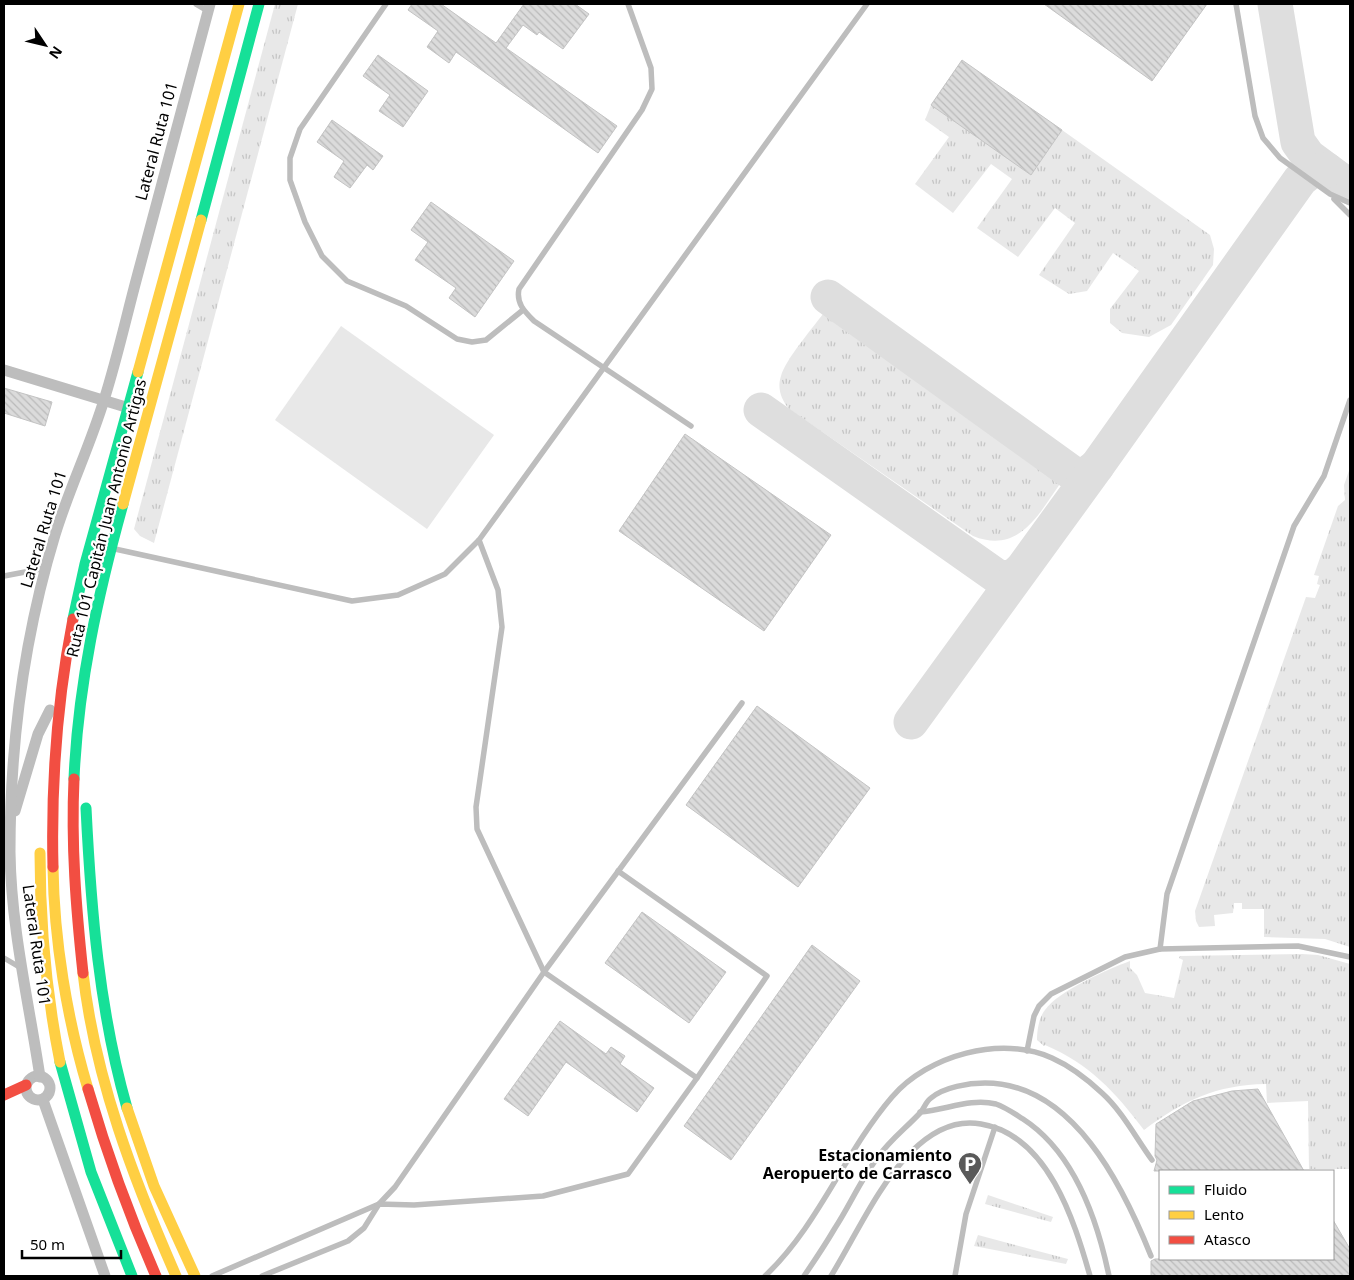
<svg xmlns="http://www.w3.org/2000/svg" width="1354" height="1280" viewBox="0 0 1354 1280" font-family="'Noto Sans',sans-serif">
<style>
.grass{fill:url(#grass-tufts)}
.pitch{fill:#e8e8e8}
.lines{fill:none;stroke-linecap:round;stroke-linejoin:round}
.taxiway{stroke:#dedede;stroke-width:35}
.building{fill:url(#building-back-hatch);stroke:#c3c3c3}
.lane{stroke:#bdbdbd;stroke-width:5.5}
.street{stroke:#bdbdbd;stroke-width:11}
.fast{stroke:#16e098;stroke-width:11}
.slow{stroke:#ffcf43;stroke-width:11}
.jam{stroke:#f24e42;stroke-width:11}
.labels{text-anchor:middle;stroke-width:4.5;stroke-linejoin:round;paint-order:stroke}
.street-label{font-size:16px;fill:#000;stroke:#fff}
.poi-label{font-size:16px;font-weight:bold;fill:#000;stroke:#fff;text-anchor:end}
</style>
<defs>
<pattern id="grass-tufts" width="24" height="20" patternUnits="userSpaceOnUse" patternTransform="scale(1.25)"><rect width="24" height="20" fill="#e8e8e8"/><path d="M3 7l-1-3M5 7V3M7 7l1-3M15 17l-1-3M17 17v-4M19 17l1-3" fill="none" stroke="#c5c5c5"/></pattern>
<pattern id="building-back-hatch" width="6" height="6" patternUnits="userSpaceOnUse" patternTransform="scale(1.25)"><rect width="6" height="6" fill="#dbdbdb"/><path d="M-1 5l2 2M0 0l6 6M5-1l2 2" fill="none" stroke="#bababa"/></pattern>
</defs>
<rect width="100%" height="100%" fill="#fff"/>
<!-- grass -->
<g class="grass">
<path d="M 275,4 L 298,4 L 154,543 L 140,536 L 134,529 Z"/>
<path d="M 931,105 L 1031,175 L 1062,130 L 1210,235 L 1214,249 L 1213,265 L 1171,325 L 1149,337 L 1122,333 L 1110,323 L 1110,309 L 1139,271 L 1113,253 L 1087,291 L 1069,294 L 1039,275 L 1075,223 L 1055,208 L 1018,257 L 977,228 L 1012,179 L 991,164 L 953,213 L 915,184 L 949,137 L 925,120 Z"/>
<path d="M 826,310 L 1062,481 C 1039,513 1020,555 973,536 L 789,409 C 781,399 777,388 781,376 C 785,360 815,325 826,310 Z"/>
<path d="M 1350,468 L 1350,947 L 1325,939 L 1264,937 L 1264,909 L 1242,909 L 1242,903 L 1234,903 L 1233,913 L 1214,915 L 1215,926 L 1199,927 L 1196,921 L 1195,911 L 1306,597 L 1315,598 L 1320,585 L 1317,584 L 1319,576 L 1314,575 L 1338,506 L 1345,500 L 1344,485 Z"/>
<path d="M 1302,954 L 1318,955 L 1350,964 L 1350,1169 L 1309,1169 L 1308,1101 L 1267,1103 L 1266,1084 C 1216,1085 1184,1100 1144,1130 C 1115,1092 1090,1064 1045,1045 L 1044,1046 L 1037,1040 C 1037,1031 1039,1017 1045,1010 C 1058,991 1109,969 1130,961 L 1130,968 L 1137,975 L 1145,993 L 1174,998 L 1183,960 L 1179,958 L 1180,956 Z"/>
<path d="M 988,1195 L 1053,1217 L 1051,1222 L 985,1204 Z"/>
<path d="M 978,1235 L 1068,1259 L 1066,1264 L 974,1246 Z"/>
</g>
<!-- pitch -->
<path class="pitch" d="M 341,326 L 494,435 L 427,529 L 275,420 Z"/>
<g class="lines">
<!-- taxiway -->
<g class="taxiway">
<path d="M 1275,4 L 1298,142 L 1308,156 L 1350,187"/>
<path d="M 828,297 L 1071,472 C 1082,478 1089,473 1097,466"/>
<path d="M 761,410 L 998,577 L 1012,578 L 1020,571"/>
<path d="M 911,722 L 1097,466 L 1300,180 L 1311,171 L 1327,170"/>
</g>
</g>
<!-- building -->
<g class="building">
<path d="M 412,4 L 441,4 L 496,43 L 524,4 L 575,4 L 589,14 L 563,49 L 539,32 L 537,35 L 523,25 L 506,48 L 617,126 L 598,153 L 456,52 L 449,63 L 427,47 L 438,31 L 408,10 Z"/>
<path d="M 1044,4 L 1207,4 L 1152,81 Z"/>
<path d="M 378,55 L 428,91 L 403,127 L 379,111 L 390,95 L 363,76 Z"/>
<path d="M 962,60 L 1062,130 L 1031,175 L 931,105 Z"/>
<path d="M 332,120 L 383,156 L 373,170 L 367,165 L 350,188 L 334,177 L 344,161 L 317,142 Z"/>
<path d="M 431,202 L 514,261 L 475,317 L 449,298 L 456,288 L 415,260 L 428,242 L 411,230 Z"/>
<path d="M 4,388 L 52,402 L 45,426 L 4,413 Z"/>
<path d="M 685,434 L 831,535 L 764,631 L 619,531 Z"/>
<path d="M 757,706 L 870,788 L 798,887 L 686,805 Z"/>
<path d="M 642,912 L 726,972 L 689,1023 L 605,963 Z"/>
<path d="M 812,945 L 860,981 L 731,1160 L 684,1126 Z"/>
<path d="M 560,1021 L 606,1054 L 611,1047 L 625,1056 L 620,1064 L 654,1088 L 637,1112 L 566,1062 L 528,1116 L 504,1099 Z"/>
<path d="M 1258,1089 L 1304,1171 L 1154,1171 L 1157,1160 L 1155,1156 L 1156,1124 L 1193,1101 L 1232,1091 Z"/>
<path d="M 1333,1220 L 1350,1249 L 1350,1276 L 1151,1276 L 1151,1261 L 1155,1259 L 1333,1259 Z"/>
</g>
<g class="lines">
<!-- lane -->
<g class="lane">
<path d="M 196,4 L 208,11"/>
<path d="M 386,4 L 300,129 L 290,158 L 290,180 L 305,222 L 322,256 L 347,281 L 406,306 L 457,339 L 472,342 L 486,340 L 523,310"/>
<path d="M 628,4 L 651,68 L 652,89 L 642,110 L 519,289 C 516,303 524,311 534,321 L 691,426"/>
<path d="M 1236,4 L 1255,116 L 1263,138 L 1280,158 L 1330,194 L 1350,203"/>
<path d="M 1334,199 L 1350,215"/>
<path d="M 1350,400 L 1324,476 L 1294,526 L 1167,894 L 1160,949 L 1298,946 L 1350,957"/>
<path d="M 479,540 L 498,590 L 502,627 L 476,807 L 477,829 L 544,972 L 697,1078"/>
<path d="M 115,549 L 352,601 L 398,595 L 445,574 L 479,540 L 867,4"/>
<path d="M 4,576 L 46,568"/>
<path d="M 4,958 L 21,968"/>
<path d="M 1027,1051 L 1034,1016 L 1039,1006 L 1051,994 L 1125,957 L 1160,949"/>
<path d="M 920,1112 C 946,1110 970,1098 996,1104 C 1005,1107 1015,1114 1023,1119 C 1074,1152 1097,1218 1109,1276"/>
<path d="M 212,1276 L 379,1204 L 395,1187 L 544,972 L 742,703"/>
<path d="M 262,1276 L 348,1241 L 364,1228 L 379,1204 L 414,1205 L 543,1196 L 628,1174 L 697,1078 L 767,976 L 618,871"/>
<path d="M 765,1276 C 819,1225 844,1153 892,1097 C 928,1055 1001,1035 1052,1058 C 1070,1066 1087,1079 1102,1093 C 1122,1111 1136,1138 1152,1160"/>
<path d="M 804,1276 C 815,1260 825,1245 835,1228 C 850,1205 861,1179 878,1157 C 890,1140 906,1128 920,1113 C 924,1109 926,1101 931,1098 C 944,1087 969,1083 985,1083 C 1073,1083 1123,1186 1151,1256"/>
<path d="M 831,1276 C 855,1237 878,1185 911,1152 C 930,1133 954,1119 981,1124 C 1048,1135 1074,1220 1090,1276"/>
<path d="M 955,1276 L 966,1214 L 995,1127"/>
</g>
<!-- street -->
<g class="street">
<path d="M 4,370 L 129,408"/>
<path d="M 15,811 L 38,734 L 50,710"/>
<circle cx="38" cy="1088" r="12"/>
<path d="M 40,1077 C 29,1003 11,928 10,852 C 10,746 24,637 55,535 C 69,489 90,446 104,400 C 117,359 126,318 137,277 C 161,186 185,95 210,4"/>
<path d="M 43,1100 L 105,1276"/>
</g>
<!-- fast -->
<g class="fast">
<path d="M 201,220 L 259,4"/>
<path d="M 73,619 L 85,564 L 138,372"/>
<path d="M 74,779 C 78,685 98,594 123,504"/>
<path d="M 86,808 C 91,909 99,1010 127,1108"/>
<path d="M 60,1062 L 91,1172 L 132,1276"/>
</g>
<!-- slow -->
<g class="slow">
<path d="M 138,372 L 239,4"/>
<path d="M 123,504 L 201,220"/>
<path d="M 40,853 C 40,924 46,992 60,1062"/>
<path d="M 53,867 C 54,940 67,1019 88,1089"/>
<path d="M 83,973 C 95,1079 134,1180 176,1276"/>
<path d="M 127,1108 L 154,1186 L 195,1276"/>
</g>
<!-- jam -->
<g class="jam">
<path d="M 74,779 C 71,845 76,908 83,973"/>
<path d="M 53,867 C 51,783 57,701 73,619"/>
<path d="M 88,1089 C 107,1154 129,1215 156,1276"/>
<path d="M 4,1095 L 26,1085"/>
</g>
</g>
<!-- icons -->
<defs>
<g id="parking-pin" transform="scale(1.25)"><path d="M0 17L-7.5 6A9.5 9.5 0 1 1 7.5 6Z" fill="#595959" stroke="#fff"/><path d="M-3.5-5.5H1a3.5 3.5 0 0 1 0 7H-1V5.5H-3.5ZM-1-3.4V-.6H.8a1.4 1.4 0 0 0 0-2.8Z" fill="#fff"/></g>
</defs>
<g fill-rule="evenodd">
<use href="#parking-pin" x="970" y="1164"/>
</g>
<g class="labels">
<!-- street labels -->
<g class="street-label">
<text transform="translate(156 141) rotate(-75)" y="6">Lateral Ruta 101</text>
<text transform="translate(106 518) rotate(-76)" y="6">Ruta 101 Capitán Juan Antonio Artigas</text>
<text transform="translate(43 529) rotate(-73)" y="6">Lateral Ruta 101</text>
<text transform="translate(37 945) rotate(82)" y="6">Lateral Ruta 101</text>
</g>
<!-- poi labels -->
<g class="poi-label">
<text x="952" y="1161">Estacionamiento<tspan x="952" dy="18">Aeropuerto de Carrasco</tspan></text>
</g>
</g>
<!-- border -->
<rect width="1354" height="1280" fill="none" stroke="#000000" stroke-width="10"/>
<!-- legend -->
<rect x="1159" y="1170" width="175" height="90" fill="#ffffff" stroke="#999999"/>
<rect x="1169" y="1186" width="25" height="8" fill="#16e098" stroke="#999999"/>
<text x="1204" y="1195" font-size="15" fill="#000000">Fluido</text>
<rect x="1169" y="1211" width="25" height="8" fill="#ffcf43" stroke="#999999"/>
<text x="1204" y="1220" font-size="15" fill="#000000">Lento</text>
<rect x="1169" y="1236" width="25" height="8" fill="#f24e42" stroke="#999999"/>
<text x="1204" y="1245" font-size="15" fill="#000000">Atasco</text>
<!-- north arrow -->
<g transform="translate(45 45) rotate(125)" stroke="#ffffff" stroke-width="4" paint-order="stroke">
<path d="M0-4L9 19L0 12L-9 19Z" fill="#000000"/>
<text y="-8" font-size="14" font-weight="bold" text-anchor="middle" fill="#000000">N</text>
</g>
<!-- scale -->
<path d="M22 1250v8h99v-8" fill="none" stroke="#000000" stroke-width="2.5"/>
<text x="30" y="1250" font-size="15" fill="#000000" stroke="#ffffff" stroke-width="4" paint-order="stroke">50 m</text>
</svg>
